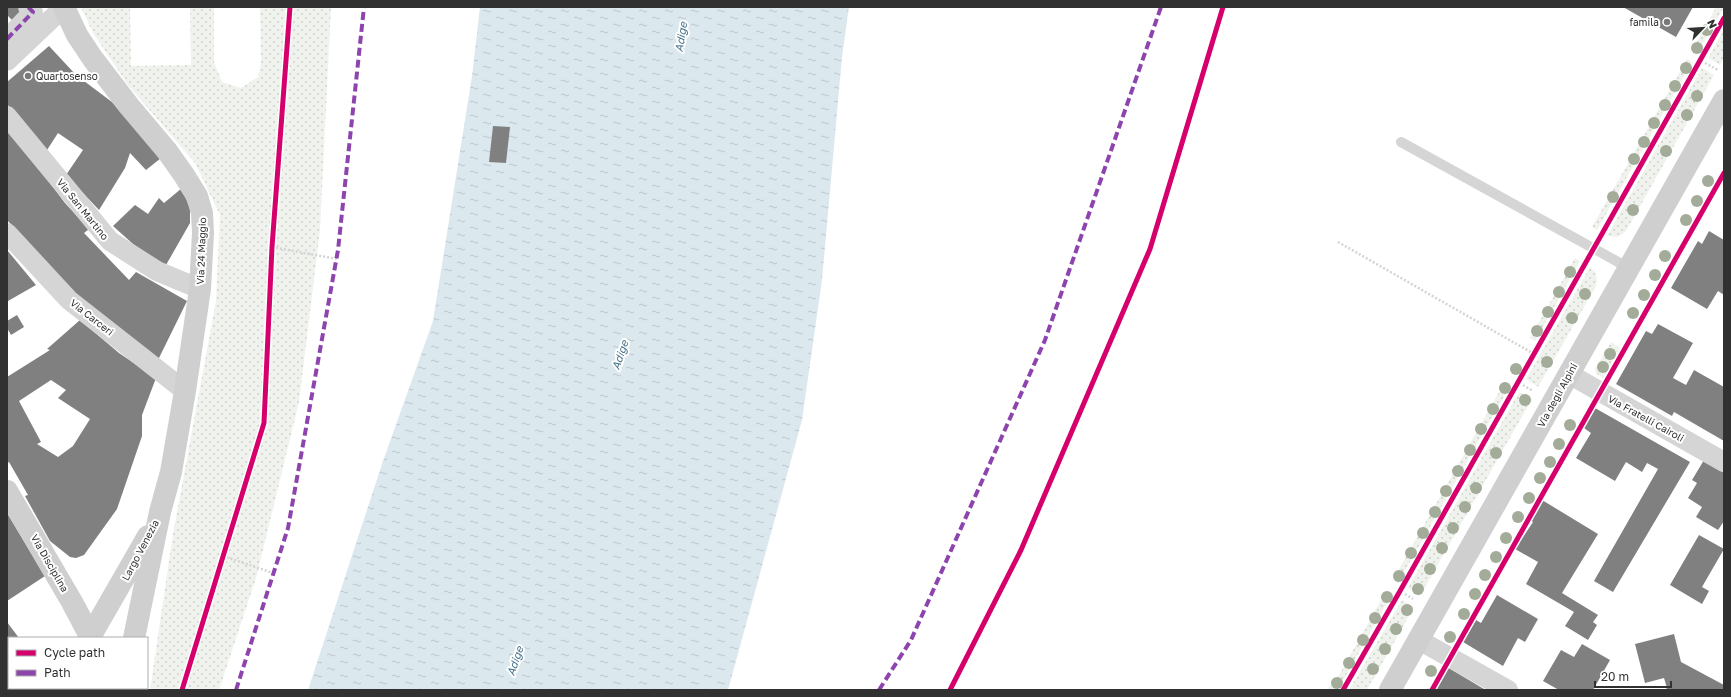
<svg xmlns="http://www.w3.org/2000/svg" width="1731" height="697" viewBox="0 0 1731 697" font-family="'Golos Text',sans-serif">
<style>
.grass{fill:url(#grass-dots)}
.water{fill:url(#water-ripples)}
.building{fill:#808080;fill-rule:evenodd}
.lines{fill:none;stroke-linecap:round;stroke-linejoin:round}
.path{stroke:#d4d4d4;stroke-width:2.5;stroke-dasharray:2 2;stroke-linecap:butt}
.lane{stroke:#d5d5d5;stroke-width:10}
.street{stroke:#d5d5d5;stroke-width:20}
.secondary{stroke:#cfcfcf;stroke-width:22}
.quiet{stroke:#8e44ad;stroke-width:4;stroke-dasharray:8 4;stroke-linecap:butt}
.cycleway-casing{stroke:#fff;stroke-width:8}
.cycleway{stroke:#d6006c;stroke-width:5}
.tree{fill:#a2ac98}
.poi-dot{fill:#797979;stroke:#fff;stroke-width:1.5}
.labels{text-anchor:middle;stroke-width:4;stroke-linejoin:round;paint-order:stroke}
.poi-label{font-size:10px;fill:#313131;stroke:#fff;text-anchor:end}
.street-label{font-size:10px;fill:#313131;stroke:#fff}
.water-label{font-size:11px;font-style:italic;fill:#47738b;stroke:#fff}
</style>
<defs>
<pattern id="grass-dots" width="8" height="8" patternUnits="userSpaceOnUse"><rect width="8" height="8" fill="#f0f3ed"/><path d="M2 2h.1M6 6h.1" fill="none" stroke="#ced1cc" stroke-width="1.8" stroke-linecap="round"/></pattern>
<pattern id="water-ripples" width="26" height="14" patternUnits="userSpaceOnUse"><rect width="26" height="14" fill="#dbe8ee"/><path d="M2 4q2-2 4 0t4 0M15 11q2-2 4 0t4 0" fill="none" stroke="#bcc7cd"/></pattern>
</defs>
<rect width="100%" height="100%" fill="#fff"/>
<!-- grass -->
<g class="grass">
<path d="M 81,7 L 130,7 L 131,66 L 191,65 L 190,7 L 214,7 L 214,62 L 222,82 L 241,88 L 258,77 L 261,63 L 260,7 L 331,7 L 320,230 L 299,402 L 256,578 L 219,690 L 150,690 L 173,534 L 216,301 L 220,215 L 195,163 L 128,85 L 93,33 Z"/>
<path d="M 1716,7 L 1724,7 L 1698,52 L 1693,49 Z"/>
<path d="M 1724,29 L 1724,58 L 1720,65 L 1708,58 Z"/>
<path d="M 1687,59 L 1692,62 L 1597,230 L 1592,227 Z"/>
<path d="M 1702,68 L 1714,75 L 1626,231 L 1618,237 L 1607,236 Z"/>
<path d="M 1575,258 L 1580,261 L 1535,341 L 1530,338 Z"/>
<path d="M 1590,267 L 1596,273 L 1597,281 L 1596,286 L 1538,387 L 1526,379 Z"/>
<path d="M 1611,342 L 1620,348 L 1603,378 L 1596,373 L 1595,369 Z"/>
<path d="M 1504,383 L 1510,386 L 1398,583 L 1393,580 Z"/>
<path d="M 1519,392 L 1532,399 L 1420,596 L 1408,588 Z"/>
<path d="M 1386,591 L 1392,594 L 1344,679 L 1335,690 L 1326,690 L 1339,675 Z"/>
<path d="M 1402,600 L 1414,607 L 1367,690 L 1349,690 Z"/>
</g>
<!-- water -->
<path class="water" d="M 480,7 L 849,7 L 842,57 L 822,280 L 802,420 L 728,690 L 308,690 L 383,461 L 433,321 L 472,76 Z"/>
<!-- building -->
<g class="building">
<path d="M 7,7 L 23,7 L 17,25 L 7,15 Z"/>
<path d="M 1623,7 L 1693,7 L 1676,37 Z"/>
<path d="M 49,46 L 76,75 L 112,102 L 161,158 L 146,170 L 130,153 L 125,168 L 99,210 L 66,175 L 83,150 L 58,133 L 47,150 L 7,104 L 7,82 Z"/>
<path d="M 7,126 L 65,203 L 89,229 L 84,233 L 129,280 L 136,272 L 187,301 L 158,360 L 94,313 L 7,220 Z"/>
<path d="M 493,126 L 510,127 L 506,163 L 489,162 Z"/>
<path d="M 182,188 L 190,209 L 190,223 L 166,265 L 143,253 L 113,226 L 135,205 L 148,214 L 159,198 L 164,203 Z"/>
<path d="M 1709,231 L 1724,240 L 1724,295 L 1718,291 L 1707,309 L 1671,288 L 1698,241 L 1702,244 Z"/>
<path d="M 7,250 L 36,285 L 8,301 L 7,300 Z"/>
<path d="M 17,315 L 24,327 L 11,335 L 7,328 L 7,321 Z"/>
<path d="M 80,320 L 119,353 L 156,378 L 142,415 L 142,436 L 117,509 L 84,555 L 76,558 L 70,557 L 50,541 L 25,496 L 28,495 L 9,462 L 7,463 L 7,377 L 50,350 L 47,349 ZM 51,380 L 66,390 L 58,398 L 90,419 L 73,446 L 58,457 L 37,444 L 41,442 L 19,401 Z"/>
<path d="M 1658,324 L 1693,343 L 1673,378 L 1686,385 L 1694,370 L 1724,387 L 1724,441 L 1674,412 L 1672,416 L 1616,384 L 1646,331 L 1652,334 Z"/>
<path d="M 1595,408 L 1690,462 L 1613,592 L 1594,581 L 1658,469 L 1647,463 L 1642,472 L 1626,462 L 1615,481 L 1576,458 L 1591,433 L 1584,428 Z"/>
<path d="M 1704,460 L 1724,473 L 1724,521 L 1718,530 L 1696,517 L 1702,507 L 1688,498 L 1697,483 L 1692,480 Z"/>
<path d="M 1542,500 L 1598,534 L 1562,593 L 1598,615 L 1593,622 L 1597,625 L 1588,640 L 1565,626 L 1574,612 L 1526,584 L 1538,562 L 1515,549 L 1533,522 L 1530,520 Z"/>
<path d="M 7,513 L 45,576 L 7,601 Z"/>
<path d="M 1699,535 L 1724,549 L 1702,587 L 1709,591 L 1702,604 L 1670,585 Z"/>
<path d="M 1497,595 L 1538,619 L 1525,642 L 1518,638 L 1503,666 L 1463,642 L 1476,620 L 1481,623 Z"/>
<path d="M 7,622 L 19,638 L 9,638 L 9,688 L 33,688 L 35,690 L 7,690 Z"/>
<path d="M 1674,634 L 1681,662 L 1724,685 L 1724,690 L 1665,690 L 1667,688 L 1664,678 L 1645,683 L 1635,644 Z"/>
<path d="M 1582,644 L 1610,660 L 1593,690 L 1559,690 L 1543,681 L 1561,650 L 1574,657 Z"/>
<path d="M 1447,667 L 1484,689 L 1434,690 Z"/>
</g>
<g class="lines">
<!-- path -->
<g class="path">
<path d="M 1705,63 L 1718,70"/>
<path d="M 1338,242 L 1534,354"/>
<path d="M 272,247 L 337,259"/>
<path d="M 1523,385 L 1533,391"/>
<path d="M 223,556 L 273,573"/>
<path d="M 1405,594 L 1413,599"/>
</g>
<!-- lane -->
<path class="lane" d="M 1401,142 L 1629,268"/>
<!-- street -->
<g class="street">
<path d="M 7,39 L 33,12 L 28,7"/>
<path d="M 7,61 L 64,7"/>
<path d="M 7,116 L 110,241 L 157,271 L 200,289"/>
<path d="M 7,233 L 69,300 L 185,391"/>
<path d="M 1569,374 L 1724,462"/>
<path d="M 1419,640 L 1508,690"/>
<path d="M 76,690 L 76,688"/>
</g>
<!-- secondary -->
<g class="secondary">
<path d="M 64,7 L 77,35 L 93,59 L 129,106 L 167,151 L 184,175 L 197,196 L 202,213 L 203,233 L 200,289 L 185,391 L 171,472 L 160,512 L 134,638"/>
<path d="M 7,491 L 72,602 L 91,638"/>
<path d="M 90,637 L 148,536"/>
<path d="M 110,688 L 111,690"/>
<path d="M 1390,690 L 1724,100"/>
</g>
<!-- quiet -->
<g class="quiet">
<path d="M 7,39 L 33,12 L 28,7"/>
<path d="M 236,690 L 288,528 L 338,250 L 364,7"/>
<path d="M 879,690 L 911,640 L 1045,340 L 1161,7"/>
</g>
<!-- cycleway casing -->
<g class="cycleway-casing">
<g id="cycleway">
<path d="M 182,690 L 264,423 L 272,247 L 290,7"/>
<path d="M 950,690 L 1021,550 L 1150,249 L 1223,7"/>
<path d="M 1343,690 L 1400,591 L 1724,18"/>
<path d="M 1432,690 L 1724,173"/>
</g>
</g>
<!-- cycleway -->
<use href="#cycleway" class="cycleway"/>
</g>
<!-- trees -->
<g class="tree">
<circle cx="1707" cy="30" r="6"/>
<circle cx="1697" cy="48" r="6"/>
<circle cx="1686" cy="68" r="6"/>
<circle cx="1675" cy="86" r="6"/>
<circle cx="1697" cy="96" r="6"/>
<circle cx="1665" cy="105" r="6"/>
<circle cx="1687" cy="115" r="6"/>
<circle cx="1654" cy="123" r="6"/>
<circle cx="1644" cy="142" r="6"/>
<circle cx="1666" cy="151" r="6"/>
<circle cx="1634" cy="159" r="6"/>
<circle cx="1708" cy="181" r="6"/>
<circle cx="1613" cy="197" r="6"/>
<circle cx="1697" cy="201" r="6"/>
<circle cx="1633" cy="210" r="6"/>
<circle cx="1686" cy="220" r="6"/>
<circle cx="1665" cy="256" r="6"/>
<circle cx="1570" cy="272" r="6"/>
<circle cx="1655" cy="275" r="6"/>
<circle cx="1559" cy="292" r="6"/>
<circle cx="1585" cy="294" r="6"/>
<circle cx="1644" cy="295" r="6"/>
<circle cx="1548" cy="312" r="6"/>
<circle cx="1633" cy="313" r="6"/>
<circle cx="1572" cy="318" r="6"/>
<circle cx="1537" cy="331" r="6"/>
<circle cx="1610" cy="354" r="6"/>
<circle cx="1547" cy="362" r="6"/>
<circle cx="1603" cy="367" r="6"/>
<circle cx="1516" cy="369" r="6"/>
<circle cx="1505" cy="388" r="6"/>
<circle cx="1525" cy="400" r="6"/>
<circle cx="1493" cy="409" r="6"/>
<circle cx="1570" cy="425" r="6"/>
<circle cx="1481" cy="429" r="6"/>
<circle cx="1559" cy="444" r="6"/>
<circle cx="1470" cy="450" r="6"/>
<circle cx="1496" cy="453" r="6"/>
<circle cx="1550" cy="462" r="6"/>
<circle cx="1458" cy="471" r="6"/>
<circle cx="1540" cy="478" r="6"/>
<circle cx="1476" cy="488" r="6"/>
<circle cx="1446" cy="491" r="6"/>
<circle cx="1529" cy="498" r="6"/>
<circle cx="1465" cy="507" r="6"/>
<circle cx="1435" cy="512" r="6"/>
<circle cx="1518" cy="517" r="6"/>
<circle cx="1453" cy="528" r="6"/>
<circle cx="1423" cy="533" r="6"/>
<circle cx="1506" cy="538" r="6"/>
<circle cx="1442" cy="548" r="6"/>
<circle cx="1411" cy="553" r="6"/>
<circle cx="1496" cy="557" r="6"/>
<circle cx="1430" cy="569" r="6"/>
<circle cx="1485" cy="575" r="6"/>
<circle cx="1399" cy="576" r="6"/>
<circle cx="1418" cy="589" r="6"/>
<circle cx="1475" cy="594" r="6"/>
<circle cx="1387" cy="597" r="6"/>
<circle cx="1407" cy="610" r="6"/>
<circle cx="1464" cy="614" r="6"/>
<circle cx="1375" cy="618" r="6"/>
<circle cx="1396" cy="629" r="6"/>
<circle cx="1450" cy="637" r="6"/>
<circle cx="1363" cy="640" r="6"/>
<circle cx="1385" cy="649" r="6"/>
<circle cx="1349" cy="663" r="6"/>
<circle cx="1373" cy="669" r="6"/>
<circle cx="1431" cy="671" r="6"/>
<circle cx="1337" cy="683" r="6"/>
</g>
<!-- markers -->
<g class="poi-dot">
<circle cx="1667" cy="22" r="4"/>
<circle cx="28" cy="76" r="4"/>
</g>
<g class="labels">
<!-- poi labels -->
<g class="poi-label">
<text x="1659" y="26">famila</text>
<text x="36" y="80" text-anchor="start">Quartosenso</text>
</g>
<!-- street labels -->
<g class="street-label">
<text transform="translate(83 209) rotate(51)" y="4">Via San Martino</text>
<text transform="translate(201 251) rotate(-88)" y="4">Via 24 Maggio</text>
<text transform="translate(92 317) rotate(38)" y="4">Via Carceri</text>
<text transform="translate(1557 395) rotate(-61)" y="4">Via degli Alpini</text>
<text transform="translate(1646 418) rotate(29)" y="4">Via Fratelli Cairoli</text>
<text transform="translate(140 550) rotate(-62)" y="4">Largo Venezia</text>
<text transform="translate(50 563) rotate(60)" y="4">Via Disciplina</text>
</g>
<!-- water labels -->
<g class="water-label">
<text transform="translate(681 37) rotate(-81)" y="4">Adige</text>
<text transform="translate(620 355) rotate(-71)" y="4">Adige</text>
<text transform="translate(515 661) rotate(-71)" y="4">Adige</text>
</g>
</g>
<!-- border -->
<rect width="1731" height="697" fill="none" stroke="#313131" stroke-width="16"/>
<!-- legend -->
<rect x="8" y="637" width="140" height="52" fill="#ffffff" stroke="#adadad"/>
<rect x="16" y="650" width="20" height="6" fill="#d6006c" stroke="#adadad"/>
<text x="44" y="657" font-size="12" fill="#313131">Cycle path</text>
<rect x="16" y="670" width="20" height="6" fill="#8e44ad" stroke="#adadad"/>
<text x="44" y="677" font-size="12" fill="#313131">Path</text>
<!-- north arrow -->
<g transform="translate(1703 28) rotate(65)" stroke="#ffffff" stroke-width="3" paint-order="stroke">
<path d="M0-3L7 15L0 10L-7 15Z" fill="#313131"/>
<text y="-6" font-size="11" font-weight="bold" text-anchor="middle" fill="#313131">N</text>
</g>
<!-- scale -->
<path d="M1595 681v6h76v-6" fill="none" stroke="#313131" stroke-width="2"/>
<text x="1601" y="681" font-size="12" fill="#313131" stroke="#ffffff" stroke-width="3" paint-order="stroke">20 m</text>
</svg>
